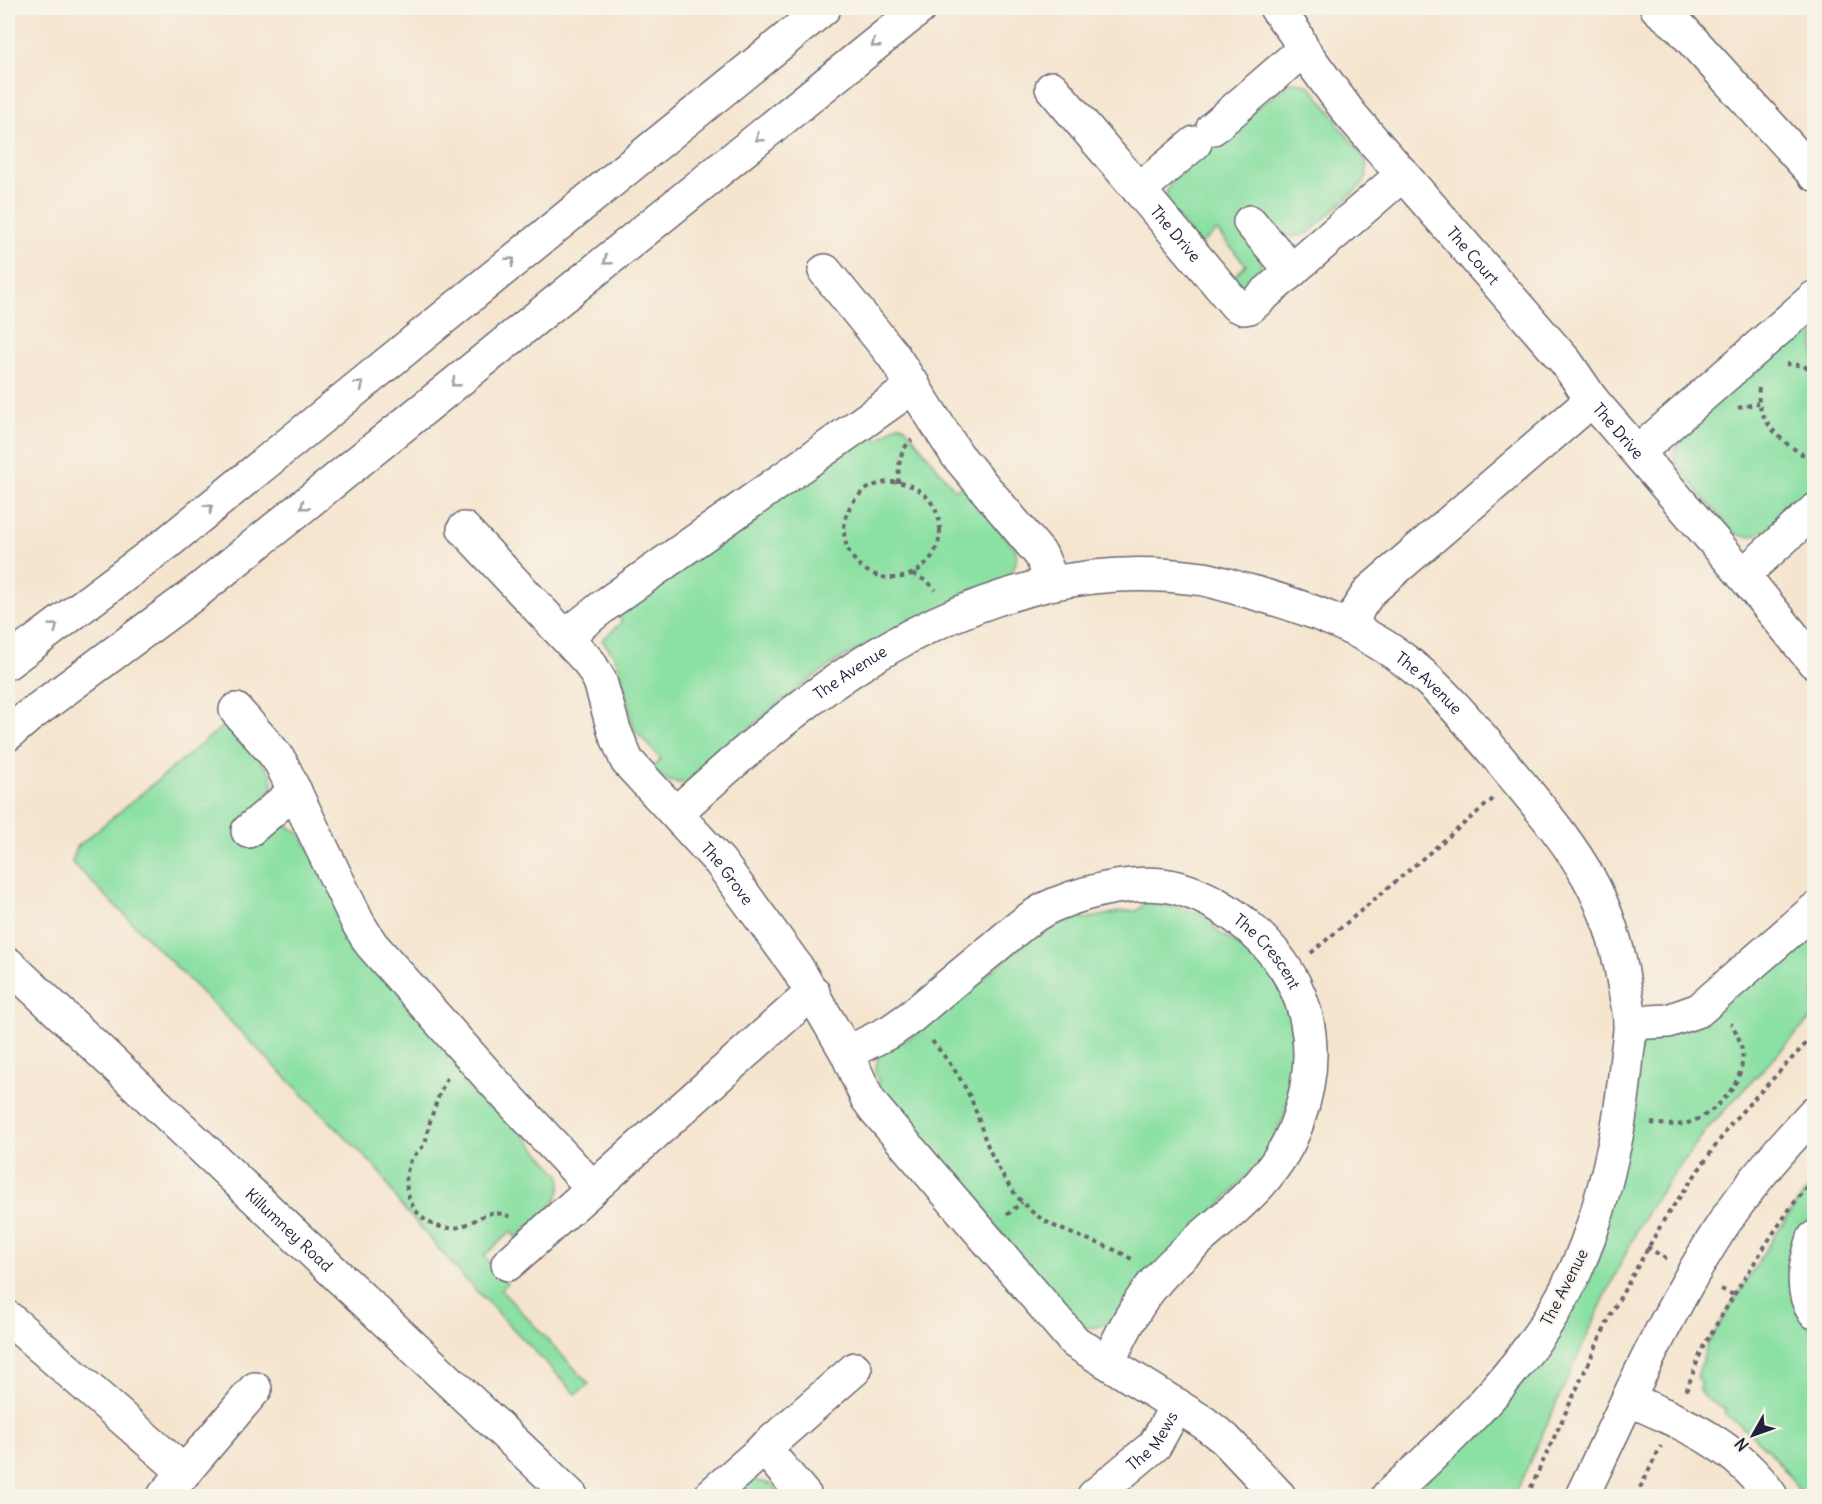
<svg xmlns="http://www.w3.org/2000/svg" width="1822" height="1504" viewBox="0 0 1822 1504" font-family="Delius,sans-serif">
<style>
.green{fill:#8be0a3;stroke:#56816f;stroke-width:1.5}
.lines{fill:none;stroke-linecap:round;stroke-linejoin:round}
.minor-casing{stroke:#6c666f;stroke-width:36}
.highway-casing{stroke:#6c666f;stroke-width:36}
.path{stroke:#6c666f;stroke-width:4;stroke-dasharray:4.5 4.5;stroke-linecap:butt}
.minor{stroke:#fff;stroke-width:33}
.highway{stroke:#fff;stroke-width:33}
.oneway{stroke:#9c9ca7}
.labels{text-anchor:middle;stroke-width:4.5;stroke-linejoin:round;paint-order:stroke}
.street-label{font-size:16px;fill:#22223b;stroke:#f7f3e8}
</style>
<rect width="100%" height="100%" fill="#f7f3e8"/>
<filter id="ink" filterUnits="userSpaceOnUse"><feTurbulence type="fractalNoise" baseFrequency=".0167" numOctaves="2"/><feDisplacementMap in="SourceGraphic" scale="12" xChannelSelector="R" yChannelSelector="G"/><feConvolveMatrix kernelMatrix="1 2 1 2 8 2 1 2 1" color-interpolation-filters="sRGB"/></filter>
<filter id="wash" filterUnits="userSpaceOnUse"><feTurbulence type="fractalNoise" baseFrequency=".008" numOctaves="4" result="noise"/><feDisplacementMap in="SourceGraphic" scale="24" xChannelSelector="R" yChannelSelector="G"/><feGaussianBlur stdDeviation="1.35" result="paint"/><feColorMatrix in="noise" values="0 0 0 0 0 0 0 0 0 0 0 0 0 0 0 0 0 1.4 0 .05"/><feComposite in="paint" operator="in"/></filter>
<g filter="url(#wash)">
<rect width="100%" height="100%" fill="#f5e5cf"/>
<!-- green -->
<g class="green">
<path d="M 1290,82 L 1303,83 L 1310,86 L 1332,113 L 1339,126 L 1366,160 L 1367,175 L 1364,183 L 1307,234 L 1291,237 L 1280,233 L 1260,257 C 1263,272 1257,283 1243,288 L 1229,280 L 1246,265 L 1217,231 L 1199,245 L 1168,205 L 1166,193 L 1174,176 Z"/>
<path d="M 1814,317 L 1814,493 L 1768,536 L 1763,530 C 1752,538 1747,538 1734,533 L 1678,467 C 1671,453 1674,448 1685,437 L 1680,431 Z"/>
<path d="M 897,425 L 902,425 L 906,428 L 955,490 L 962,485 L 1015,548 C 1020,561 1013,572 1004,581 L 842,658 L 811,679 L 772,709 L 688,782 C 671,785 663,779 652,768 L 661,759 L 634,729 L 621,672 L 614,655 L 602,640 L 622,622 L 616,613 L 871,431 L 878,440 Z"/>
<path d="M 229,721 L 272,775 L 273,786 L 269,794 L 276,826 L 284,825 L 298,831 L 468,1073 L 462,1080 L 488,1108 L 494,1102 L 560,1175 C 567,1202 534,1221 517,1238 L 510,1232 L 484,1256 L 507,1283 L 501,1290 L 589,1384 L 576,1394 L 465,1279 L 399,1203 L 380,1172 L 72,862 L 77,847 Z"/>
<path d="M 1147,901 L 1189,910 L 1212,918 L 1214,928 L 1217,931 L 1243,948 L 1259,964 L 1269,964 L 1291,1017 L 1295,1062 L 1285,1115 L 1261,1162 L 1111,1320 C 1101,1327 1093,1329 1081,1326 L 882,1093 L 875,1071 L 879,1055 L 916,1034 L 1041,930 L 1070,914 L 1078,915 L 1086,919 L 1124,911 L 1137,911 Z"/>
<path d="M 1814,930 L 1814,1015 L 1707,1129 L 1655,1200 L 1640,1224 L 1607,1292 L 1514,1496 L 1410,1496 L 1524,1381 L 1643,1043 Z"/>
<path d="M 1814,1182 L 1814,1213 L 1805,1228 L 1804,1317 L 1814,1335 L 1814,1496 L 1802,1496 C 1781,1460 1758,1438 1724,1413 L 1726,1410 C 1712,1402 1696,1398 1700,1380 L 1697,1378 L 1707,1345 L 1769,1244 L 1794,1207 Z"/>
<path d="M 755,1480 L 771,1484 L 785,1496 L 745,1496 L 749,1493 L 743,1486 Z"/>
</g>
</g>
<g filter="url(#ink)">
<g class="lines">
<!-- minor casing -->
<g class="minor-casing">
<g id="minor">
<path d="M 1276,8 L 1295,33 L 1303,50"/>
<path d="M 1657,8 L 1679,26 L 1814,174"/>
<path d="M 1052,88 L 1139,190"/>
<path id="s1" d="M 1213,128 L 1303,50 L 1350,114 L 1566,362 L 1592,400 L 1743,575 L 1814,662"/>
<path id="s2" d="M 1195,143 L 1139,190 L 1236,305 L 1244,308 L 1250,307 L 1403,174"/>
<path d="M 1250,222 L 1292,271"/>
<path d="M 825,271 L 893,355 L 957,455 L 1041,555 L 1053,583"/>
<path d="M 1638,452 L 1814,298"/>
<path id="s3" d="M 464,529 L 589,662 L 600,681 L 614,730 L 627,761 L 720,862 L 796,966 L 847,1053 L 867,1098 L 875,1109 L 1075,1342 L 1203,1422 L 1225,1439 L 1279,1496"/>
<path d="M 1743,575 L 1814,511"/>
<path d="M 1350,628 L 1359,607 L 1370,591 L 1592,400"/>
<path d="M 566,636 L 605,605 L 914,386"/>
<path d="M 236,710 L 273,752 L 281,763 L 358,923 L 371,944 L 491,1079 L 593,1188"/>
<path id="s4" d="M 676,813 C 792,709 893,620 1050,584 C 1100,573 1154,572 1204,579 C 1219,582 1233,587 1248,591 C 1305,607 1365,628 1412,666 C 1454,700 1487,745 1522,786 C 1577,853 1610,896 1624,984 C 1626,996 1629,1008 1630,1020 C 1631,1032 1628,1045 1627,1056 C 1624,1087 1621,1116 1614,1146 C 1602,1202 1586,1258 1556,1308 C 1513,1381 1450,1440 1388,1496"/>
<path d="M 248,831 L 295,791"/>
<path id="s5" d="M 8,964 L 571,1496"/>
<path d="M 1630,1023 L 1668,1021 L 1699,1010 L 1814,910"/>
<path id="s6" d="M 847,1053 L 891,1031 L 911,1017 C 937,995 963,973 989,952 C 1010,935 1031,914 1056,904 C 1090,890 1141,878 1178,888 C 1206,896 1231,911 1253,931 C 1311,983 1323,1051 1297,1123 C 1271,1196 1205,1225 1158,1279 C 1136,1303 1122,1334 1108,1362"/>
<path d="M 1814,1238 C 1806,1262 1799,1289 1814,1312"/>
<path d="M 508,1264 L 813,992"/>
<path d="M 8,1318 L 184,1472"/>
<path d="M 1628,1399 C 1656,1340 1686,1281 1722,1226 C 1749,1185 1781,1148 1814,1113"/>
<path d="M 764,1448 L 805,1496"/>
<path d="M 712,1494 L 855,1369"/>
<path d="M 164,1496 L 255,1389"/>
<path id="s7" d="M 1094,1496 L 1155,1445 L 1177,1405"/>
<path d="M 1582,1496 L 1628,1399 C 1683,1423 1737,1445 1771,1496"/>
</g>
</g>
<!-- highway casing -->
<g class="highway-casing">
<g id="highway">
<path d="M 8,662 L 167,543 L 824,8"/>
<path d="M 8,734 L 29,716 L 198,591 L 920,8"/>
</g>
</g>
<!-- path -->
<g class="path">
<path d="M 1786,364 L 1800,365 L 1814,370"/>
<path d="M 1759,388 C 1754,421 1787,448 1814,460"/>
<path d="M 1738,408 L 1758,403"/>
<circle cx="892" cy="530" r="48"/>
<path d="M 898,483 C 899,466 898,451 912,440"/>
<path d="M 913,574 L 928,582 L 936,590"/>
<path d="M 1311,953 L 1493,799"/>
<path d="M 932,1041 C 947,1059 960,1076 970,1097 C 976,1110 980,1124 984,1136 C 994,1163 1009,1191 1030,1210 C 1059,1236 1102,1239 1133,1260"/>
<path d="M 447,1078 C 439,1093 434,1108 429,1125 C 428,1130 427,1137 425,1143 C 421,1151 412,1155 409,1165 C 399,1193 417,1227 449,1228 C 467,1229 480,1214 492,1213 C 499,1213 507,1215 514,1218"/>
<path d="M 1651,1123 C 1661,1124 1673,1126 1684,1124 C 1710,1118 1739,1090 1742,1063 C 1744,1048 1738,1035 1731,1023"/>
<path d="M 1007,1215 L 1022,1202"/>
<path d="M 1647,1247 L 1667,1259"/>
<path d="M 1721,1289 L 1734,1295"/>
<path d="M 1686,1391 L 1703,1347 L 1734,1295 L 1770,1238 L 1791,1207 L 1814,1179"/>
<path d="M 1527,1496 L 1613,1310 L 1665,1218 L 1733,1121 L 1814,1035"/>
<path d="M 1636,1496 L 1661,1446"/>
</g>
<!-- minor -->
<use href="#minor" class="minor"/>
<!-- highway -->
<use href="#highway" class="highway"/>
</g>
<!-- one-way arrows -->
<defs><path id="oneway-chevron" d="M-2-3.5L2.5 0L-2 3.5" fill="none" stroke-width="1.6" stroke-linecap="round" stroke-linejoin="round" transform="scale(1.5)"/></defs>
<g class="oneway">
<use href="#oneway-chevron" transform="translate(875 44) rotate(141)"/>
<use href="#oneway-chevron" transform="translate(759 138) rotate(141)"/>
<use href="#oneway-chevron" transform="translate(511 261) rotate(-39)"/>
<use href="#oneway-chevron" transform="translate(607 261) rotate(141)"/>
<use href="#oneway-chevron" transform="translate(455 383) rotate(141)"/>
<use href="#oneway-chevron" transform="translate(360 385) rotate(-39)"/>
<use href="#oneway-chevron" transform="translate(304 506) rotate(141)"/>
<use href="#oneway-chevron" transform="translate(209 508) rotate(-39)"/>
<use href="#oneway-chevron" transform="translate(54 627) rotate(-37)"/>
</g>
</g>
<g class="labels">
<!-- street labels -->
<g class="street-label">
<text dy="6" stroke="none"><textPath href="#s2" startOffset="130">The Drive</textPath></text>
<text dy="6" stroke="none"><textPath href="#s1" startOffset="386">The Court</textPath></text>
<text dy="6" stroke="none"><textPath href="#s1" startOffset="614">The Drive</textPath></text>
<text dy="6" stroke="none"><textPath href="#s4" startOffset="224">The Avenue</textPath></text>
<text dy="6" stroke="none"><textPath href="#s4" startOffset="850">The Avenue</textPath></text>
<text dy="6" stroke="none"><textPath href="#s3" startOffset="440">The Grove</textPath></text>
<text dy="6" stroke="none"><textPath href="#s6" startOffset="495">The Crescent</textPath></text>
<text dy="6" stroke="none"><textPath href="#s5" startOffset="387">Killumney Road</textPath></text>
<text transform="translate(1564 1287) rotate(-63)" y="6">The Avenue</text>
<text dy="6" stroke="none"><textPath href="#s7" startOffset="81">The Mews</textPath></text>
</g>
</g>
<!-- margin -->
<rect width="1822" height="1504" fill="none" stroke="#f7f3e8" stroke-width="30"/>
<!-- north arrow -->
<g transform="translate(1753 1435) rotate(230)" stroke="#f7f3e8" stroke-width="4.5" paint-order="stroke">
<path d="M0-4.5L10 22L0 15L-10 22Z" fill="#22223b"/>
<text y="-9" font-size="16" font-weight="bold" text-anchor="middle" fill="#22223b">N</text>
</g>
</svg>
